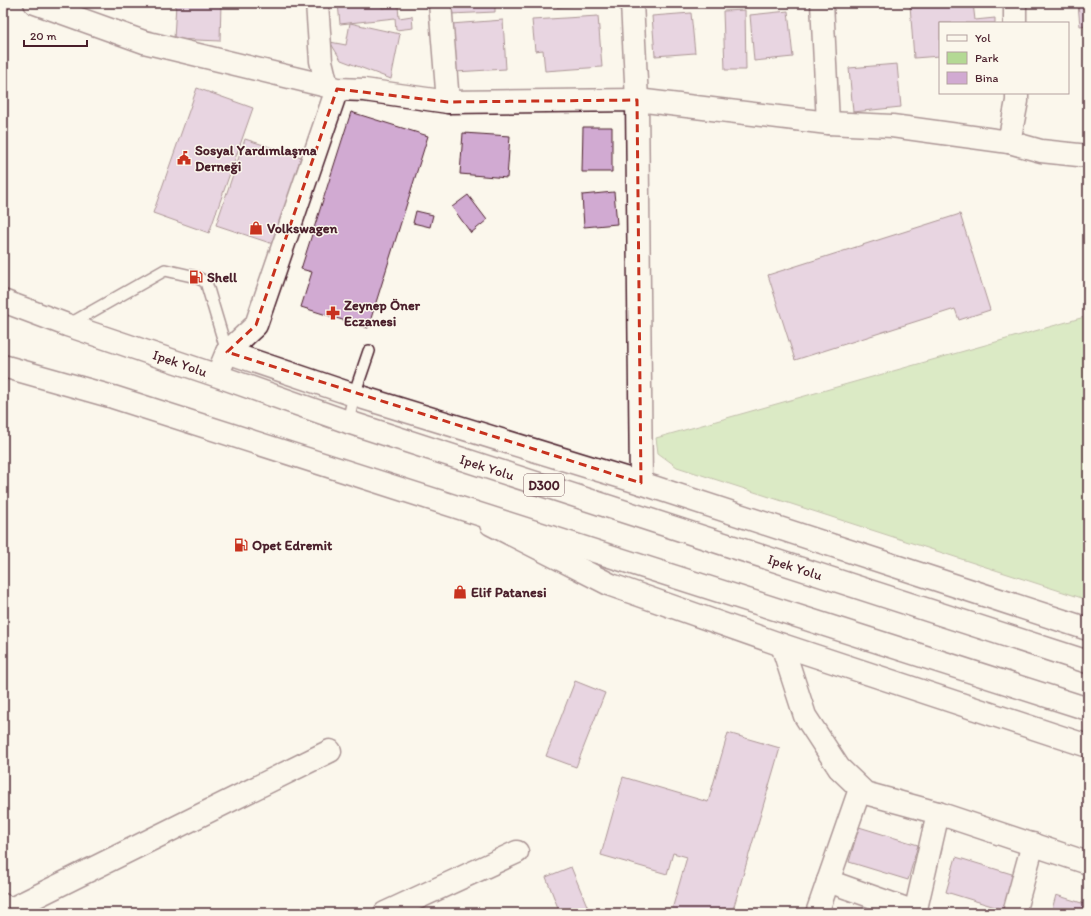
<svg xmlns="http://www.w3.org/2000/svg" width="1091" height="916" viewBox="0 0 1091 916" font-family="Itim,sans-serif">
<style>
.green{fill:#b4d994;stroke:#7f7c60}
.building{fill:#d1aad2;stroke:#4a1f2b}
.lines{fill:none;stroke-linecap:round;stroke-linejoin:round}
.lane-casing{stroke:#4a1f2b;stroke-width:14}
.street-casing{stroke:#4a1f2b;stroke-width:25}
.secondary-casing{stroke:#4a1f2b;stroke-width:25}
.highway-casing{stroke:#4a1f2b;stroke-width:25}
.lane{stroke:#fbf7ec;stroke-width:11}
.street{stroke:#fbf7ec;stroke-width:22}
.secondary{stroke:#fbf7ec;stroke-width:22}
.highway{stroke:#fbf7ec;stroke-width:22}
.marked{fill:none;stroke:#c8321e;stroke-width:3;stroke-dasharray:8 5;stroke-linejoin:round}
.labels{text-anchor:middle;stroke-width:3;stroke-linejoin:round;paint-order:stroke}
.shield{fill:#fbf7ec;stroke:#7f6065;stroke-width:1}
.shield-label{font-size:13px;font-weight:bold;fill:#4a1f2b}
.poi-label{font-size:14px;font-weight:bold;fill:#4a1f2b;stroke:#fbf7ec;text-anchor:start}
.street-label{font-size:14px;fill:#4a1f2b;stroke:#fbf7ec}
</style>
<rect width="100%" height="100%" fill="#fbf7ec"/>
<filter id="ink" filterUnits="userSpaceOnUse"><feTurbulence type="fractalNoise" baseFrequency=".025" numOctaves="2"/><feDisplacementMap in="SourceGraphic" scale="8" xChannelSelector="R" yChannelSelector="G"/><feConvolveMatrix kernelMatrix="1 2 1 2 8 2 1 2 1" color-interpolation-filters="sRGB"/></filter>
<g filter="url(#ink)">
<!-- green -->
<path class="green" d="M 1088,316 L 1088,600 L 677,467 L 658,453 L 656,438 Z"/>
<!-- building -->
<g class="building">
<path d="M 176,3 L 221,3 L 220,41 L 174,39 Z"/>
<path d="M 338,3 L 382,3 L 382,8 L 398,6 L 399,18 L 412,16 L 413,28 L 396,30 L 395,18 L 340,24 Z"/>
<path d="M 450,3 L 495,3 L 495,12 L 451,14 Z"/>
<path d="M 557,3 L 579,3 L 579,5 L 557,7 Z"/>
<path d="M 934,3 L 973,3 L 975,20 L 995,18 L 995,23 L 940,23 L 940,56 L 914,58 L 910,5 Z"/>
<path d="M 1088,3 L 1088,25 L 1080,26 L 1078,4 Z"/>
<path d="M 745,10 L 746,70 L 725,70 L 723,11 Z"/>
<path d="M 788,11 L 793,57 L 754,61 L 750,15 Z"/>
<path d="M 691,13 L 695,53 L 655,56 L 652,16 Z"/>
<path d="M 598,16 L 602,67 L 545,71 L 543,50 L 535,51 L 532,20 Z"/>
<path d="M 503,20 L 506,69 L 455,72 L 451,24 Z"/>
<path d="M 350,23 L 400,34 L 391,79 L 341,60 L 330,42 L 346,45 Z"/>
<path d="M 897,64 L 901,107 L 853,112 L 849,68 Z"/>
<path d="M 197,88 L 253,108 L 209,233 L 153,213 Z"/>
<path d="M 351,112 L 428,136 L 368,328 L 301,307 L 312,272 L 301,269 Z"/>
<path d="M 583,127 L 612,127 L 612,172 L 582,172 Z"/>
<path d="M 463,133 L 510,136 L 507,178 L 460,174 Z"/>
<path d="M 245,139 L 301,157 L 273,244 L 216,225 Z"/>
<path d="M 614,192 L 617,224 L 584,227 L 582,195 Z"/>
<path d="M 468,195 L 487,220 L 471,233 L 452,207 Z"/>
<path d="M 416,211 L 433,215 L 430,227 L 413,223 Z"/>
<path d="M 960,214 L 990,310 L 959,320 L 955,309 L 795,360 L 768,275 Z"/>
<path d="M 575,681 L 605,693 L 576,767 L 546,756 Z"/>
<path d="M 728,733 L 780,748 L 732,913 L 671,913 L 687,857 L 673,853 L 667,874 L 601,855 L 623,777 L 708,802 Z"/>
<path d="M 859,827 L 918,845 L 908,880 L 849,862 Z"/>
<path d="M 956,857 L 1015,875 L 1005,910 L 946,892 Z"/>
<path d="M 571,867 L 590,913 L 560,913 L 546,877 Z"/>
<path d="M 1056,895 L 1088,905 L 1088,913 L 1051,913 Z"/>
</g>
<g class="lines">
<!-- lane casing -->
<g class="lane-casing">
<g id="lane">
<path d="M 68,325 L 165,270 L 196,277 L 206,282 L 227,352"/>
<path d="M 348,422 L 354,395 L 369,351"/>
</g>
</g>
<!-- street casing -->
<g class="street-casing">
<g id="street">
<path d="M 35,3 L 144,42 L 327,86"/>
<path d="M 317,3 L 321,61 L 327,86 L 337,89 L 364,90 L 448,102 L 637,100 L 828,123 L 892,126 L 1009,142 L 1017,101 L 1017,93"/>
<path d="M 440,3 L 448,102"/>
<path d="M 632,3 L 637,100 L 641,483"/>
<path d="M 822,3 L 828,123"/>
<path d="M 1015,3 L 1015,23"/>
<path d="M 1009,142 L 1041,151 L 1088,156"/>
<path d="M 227,352 L 354,395 L 641,483 L 1088,629"/>
<path d="M 222,364 L 227,352 L 256,325 L 337,89"/>
<path d="M 491,524 L 611,585 L 782,645 L 1088,746"/>
<path d="M 782,645 L 805,716 L 839,768 L 865,793 L 938,813 L 1088,863"/>
<path d="M 828,881 L 918,913"/>
<path d="M 7,911 L 330,751"/>
<path d="M 385,913 L 517,852"/>
<path d="M 817,913 L 860,789"/>
<path d="M 915,913 L 938,813"/>
<path d="M 1014,913 L 1033,844"/>
</g>
</g>
<!-- secondary casing -->
<g class="secondary-casing">
<path id="secondary" d="M 3,905 L 8,913"/>
</g>
<!-- highway casing -->
<g class="highway-casing">
<g id="highway">
<path d="M 3,301 L 67,325 L 218,376 L 348,422 L 1088,662"/>
<path d="M 3,366 L 113,397 L 1088,709"/>
</g>
</g>
<!-- lane -->
<use href="#lane" class="lane"/>
<!-- street -->
<use href="#street" class="street"/>
<!-- secondary -->
<use href="#secondary" class="secondary"/>
<!-- highway -->
<use href="#highway" class="highway"/>
</g>
</g>
<!-- marked area -->
<path d="M0 0H1091V916H0ZM 337,89 L 448,102 L 637,100 L 641,483 L 227,352 L 256,325 Z" fill="#fbf7ec" fill-opacity=".55" fill-rule="evenodd"/>
<path class="marked" d="M 337,89 L 448,102 L 637,100 L 641,483 L 227,352 L 256,325 Z"/>
<!-- icons -->
<defs>
<g id="civic-bare" transform="scale(1.08)"><path d="M-.6-6.5H3V-4.5H.6V-3L4-1V1h2V6H-6V1h2V-1L-.6-3ZM-1.2 2.5V6h2.4V2.5Z" fill="#c8321e" stroke="#fbf7ec" stroke-width="2.5" paint-order="stroke"/></g>
<g id="shop-bare" transform="scale(1.08)"><path d="M-5-2.5h2.3a2.7 3.5 0 0 1 5.4 0H5L5.5 6h-11ZM-1.5-2.5h3a1.5 2.3 0 0 0-3 0Z" fill="#c8321e" stroke="#fbf7ec" stroke-width="2.5" paint-order="stroke"/></g>
<g id="fuel-bare" transform="scale(1.08)"><path d="M-5.5-6h7V0h2V4h1.3V-2.5L3-4.5l.8-.8L6-3V5H2.5V1h-1V6h-7ZM-4.2-4.7v3.2H.2V-4.7Z" fill="#c8321e" stroke="#fbf7ec" stroke-width="2.5" paint-order="stroke"/></g>
<g id="pharmacy-bare" transform="scale(1.08)"><path d="M-2-6h4v4h4v4h-4v4h-4v-4h-4v-4h4Z" fill="#c8321e" stroke="#fbf7ec" stroke-width="2.5" paint-order="stroke"/></g>
</defs>
<g fill-rule="evenodd">
<use href="#civic-bare" x="184" y="158"/>
<use href="#shop-bare" x="256" y="228"/>
<use href="#fuel-bare" x="196" y="277"/>
<use href="#pharmacy-bare" x="333" y="313"/>
<use href="#fuel-bare" x="241" y="545"/>
<use href="#shop-bare" x="460" y="592"/>
</g>
<g class="labels">
<!-- shield labels -->
<rect class="shield" x="524" y="474" width="40" height="22" rx="3"/>
<g class="shield-label">
<text x="544" y="490">D300</text>
</g>
<!-- poi labels -->
<g class="poi-label">
<text x="195" y="155">Sosyal Yardımlaşma<tspan x="195" dy="16">Derneği</tspan></text>
<text x="267" y="233">Volkswagen</text>
<text x="207" y="282">Shell</text>
<text x="344" y="310">Zeynep Öner<tspan x="344" dy="16">Eczanesi</tspan></text>
<text x="252" y="550">Opet Edremit</text>
<text x="471" y="597">Elif Patanesi</text>
</g>
<!-- street labels -->
<g class="street-label">
<text transform="translate(180 363) rotate(19)" y="5">Ipek Yolu</text>
<text transform="translate(487 467) rotate(18)" y="5">Ipek Yolu</text>
<text transform="translate(795 567) rotate(18)" y="5">Ipek Yolu</text>
</g>
</g>
<!-- margin -->
<rect width="1091" height="916" fill="none" stroke="#fbf7ec" stroke-width="16"/>
<rect x="8" y="8" width="1075" height="900" fill="none" stroke="#4a1f2b" stroke-width="1.5" filter="url(#ink)"/>
<!-- legend -->
<rect x="939" y="22" width="130" height="72" fill="#fbf7ec" stroke="#b4a19f"/>
<rect x="947" y="35" width="20" height="6" fill="#fbf7ec" stroke="#b4a19f"/>
<text x="975" y="42" font-size="12" fill="#4a1f2b">Yol</text>
<rect x="947" y="52" width="20" height="12" fill="#b4d994" stroke="#b4a19f"/>
<text x="975" y="62" font-size="12" fill="#4a1f2b">Park</text>
<rect x="947" y="72" width="20" height="12" fill="#d1aad2" stroke="#b4a19f"/>
<text x="975" y="82" font-size="12" fill="#4a1f2b">Bina</text>
<!-- scale -->
<path d="M24 40v6h63v-6" fill="none" stroke="#4a1f2b" stroke-width="2"/>
<text x="30" y="40" font-size="12" fill="#4a1f2b" stroke="#fbf7ec" stroke-width="3" paint-order="stroke">20 m</text>
</svg>
